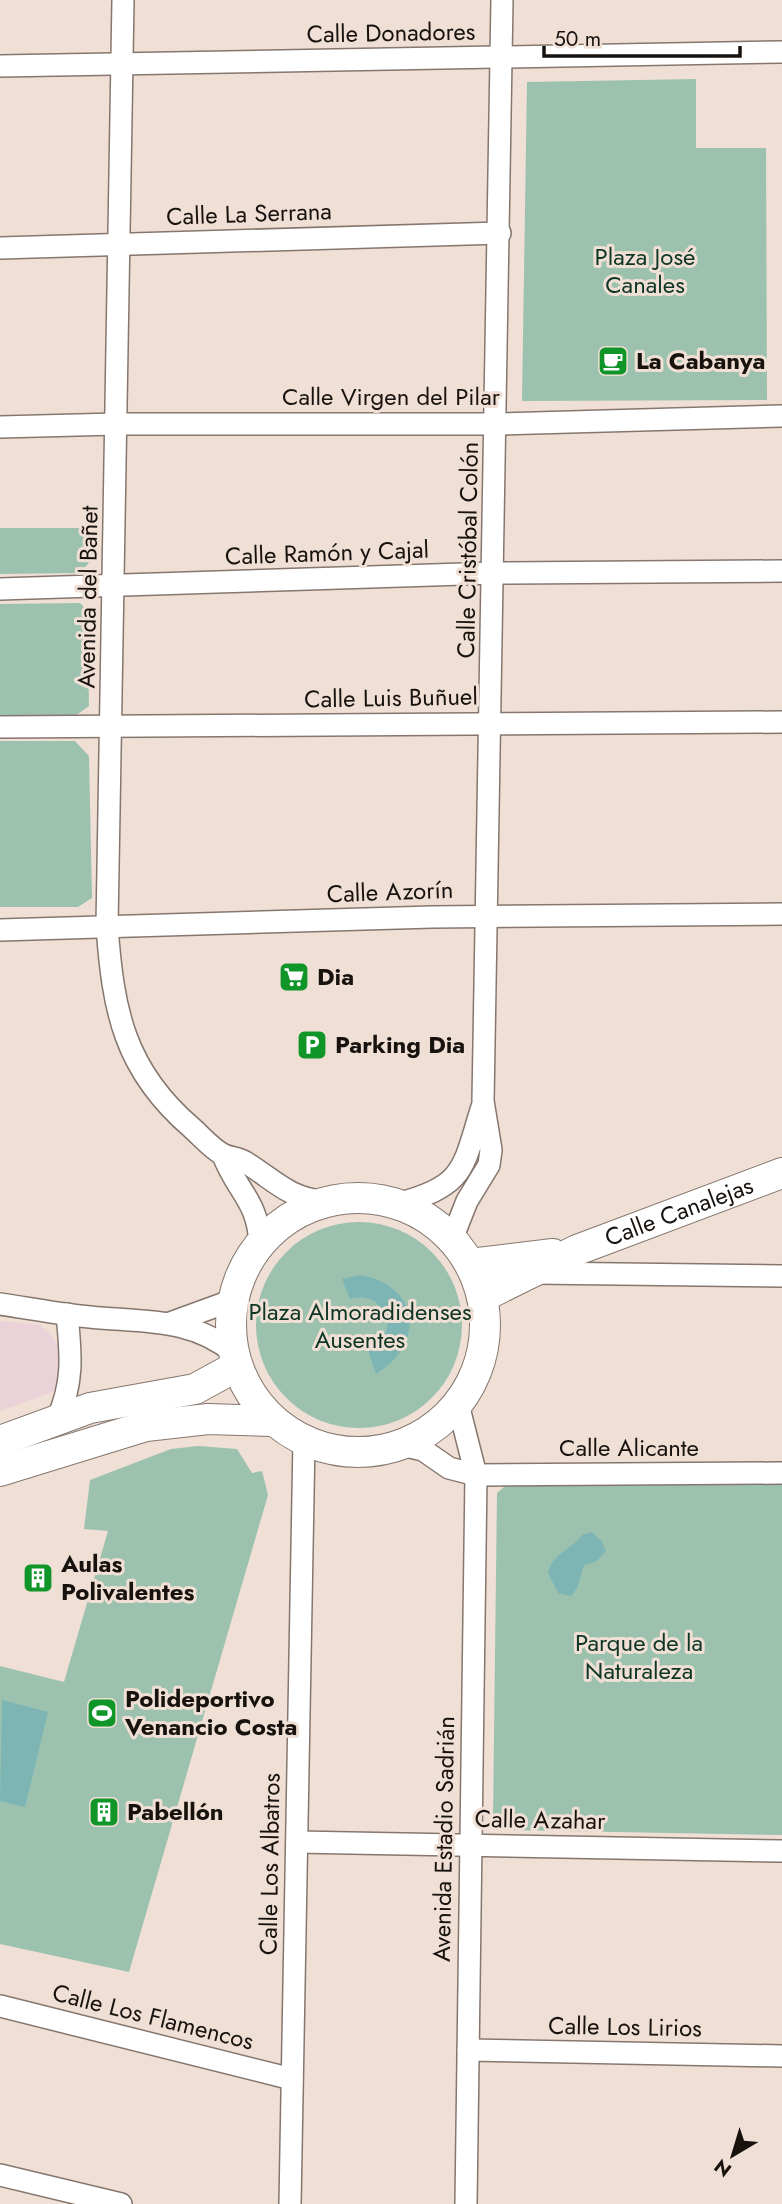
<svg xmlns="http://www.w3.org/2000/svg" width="782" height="2204" viewBox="0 0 782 2204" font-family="Jost,sans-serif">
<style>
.industrial{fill:#ebd1d8}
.green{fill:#9cc2af}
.water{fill:#7db5b5}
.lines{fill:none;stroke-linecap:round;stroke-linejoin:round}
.minor-casing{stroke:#85776e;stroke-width:24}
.secondary-casing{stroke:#85776e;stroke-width:32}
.minor{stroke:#fff;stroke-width:21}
.secondary{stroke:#fff;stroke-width:30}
.labels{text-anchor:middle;stroke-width:6;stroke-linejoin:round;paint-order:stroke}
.street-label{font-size:24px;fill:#17120e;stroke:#efdfd5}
.park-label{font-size:24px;fill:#0c3525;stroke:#efdfd5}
.poi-label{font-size:24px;font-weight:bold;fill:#17120e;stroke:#efdfd5;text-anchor:start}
</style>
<rect width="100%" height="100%" fill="#efdfd5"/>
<!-- industrial -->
<path class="industrial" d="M 0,1321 L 40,1325 L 51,1335 L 58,1346 L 60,1374 L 58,1390 L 0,1411 Z"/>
<!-- green -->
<g class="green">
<path d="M 696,79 L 696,148 L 766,148 L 767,400 L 522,401 L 527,82 Z"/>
<path d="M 0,528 L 92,528 L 92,559 L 80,573 L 0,574 Z"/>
<path d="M 80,603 L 87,610 L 89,706 L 75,716 L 0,716 L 0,604 Z"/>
<path d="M 0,741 L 75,741 L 89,756 L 92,898 L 78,907 L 0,907 Z"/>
<circle cx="359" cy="1325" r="103"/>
<path d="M 198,1446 L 237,1449 L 252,1473 L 262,1471 L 268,1495 L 129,1972 L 0,1944 L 0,1666 L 64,1682 L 108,1531 L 84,1529 L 90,1480 L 171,1449 Z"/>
<path d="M 511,1481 L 782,1485 L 782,1835 L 508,1830 L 493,1820 L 497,1493 Z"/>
</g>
<!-- water -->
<g class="water">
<path d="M 360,1275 C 420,1285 426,1344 376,1374 L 368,1350 C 403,1336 386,1289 350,1299 L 342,1279 Z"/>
<path d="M 591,1532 L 601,1540 L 606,1551 L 597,1561 L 584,1565 L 577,1588 L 571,1596 L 558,1593 L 548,1573 C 554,1551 571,1551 582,1535 Z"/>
<path d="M 2,1700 L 48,1712 L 25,1807 L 0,1801 Z"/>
</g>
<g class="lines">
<!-- minor casing -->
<g class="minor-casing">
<g id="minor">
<path d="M 123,0 L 107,926 C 113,1010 124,1070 192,1128 C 201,1136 213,1150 224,1155 C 231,1158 239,1158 245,1162 C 276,1181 286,1197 325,1202"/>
<path d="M 0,66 L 782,52"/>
<path d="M 0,248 L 500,233"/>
<path d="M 0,427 L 116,424 L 497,424 L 782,416"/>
<path d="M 0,589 L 494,573 L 782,571"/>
<path d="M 0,727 L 782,722"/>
<path d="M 0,930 L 432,917 L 782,914"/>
<path d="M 223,1155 C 237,1192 258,1200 260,1244"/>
<path d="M 397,1204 C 466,1185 462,1170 482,1107"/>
<path d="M 452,1239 L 467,1201 L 489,1165 L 491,1150 L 483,1101 L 502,0"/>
<path d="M 535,1273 L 782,1276"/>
<path d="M 0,1304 C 27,1308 53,1313 80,1316 C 135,1323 189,1315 234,1353"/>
<path d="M 170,1323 L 233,1300"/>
<path d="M 458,1404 L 476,1475 L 466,2204"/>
<path d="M 57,1420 C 74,1382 71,1355 67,1314"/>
<path d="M 402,1445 L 423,1450 L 449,1468 L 476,1475 L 782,1473"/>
<path d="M 297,1842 L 782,1851"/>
<path d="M 0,2006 L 292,2079"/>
<path d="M 468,2050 L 782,2056"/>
<path d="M 0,2175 L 121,2204"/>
<path d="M 290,2204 L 304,1440"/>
</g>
</g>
<!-- secondary casing -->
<g class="secondary-casing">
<g id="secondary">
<circle cx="358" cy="1325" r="127"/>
<path d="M 470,1264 L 553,1254"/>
<path id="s1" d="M 482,1297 L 577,1250 L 782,1173"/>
<path d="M 0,1441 L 90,1408 L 195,1389 L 237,1366"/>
<path d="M 0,1471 L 146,1426 L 208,1419 L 274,1421"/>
</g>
</g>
<!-- minor -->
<use href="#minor" class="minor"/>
<!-- secondary -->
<use href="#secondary" class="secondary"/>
</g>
<!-- icons -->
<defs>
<g id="cafe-square" transform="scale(1.575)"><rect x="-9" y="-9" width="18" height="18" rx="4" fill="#109529" stroke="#efdfd5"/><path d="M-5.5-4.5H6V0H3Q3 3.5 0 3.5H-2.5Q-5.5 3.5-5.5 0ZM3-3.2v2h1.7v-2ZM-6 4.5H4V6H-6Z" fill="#fff"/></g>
<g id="supermarket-square" transform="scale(1.575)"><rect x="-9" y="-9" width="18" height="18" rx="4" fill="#109529" stroke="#efdfd5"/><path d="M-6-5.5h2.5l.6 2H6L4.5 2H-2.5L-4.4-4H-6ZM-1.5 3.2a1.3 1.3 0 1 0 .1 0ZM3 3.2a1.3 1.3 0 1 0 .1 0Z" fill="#fff"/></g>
<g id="parking-square" transform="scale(1.575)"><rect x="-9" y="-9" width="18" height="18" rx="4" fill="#109529" stroke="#efdfd5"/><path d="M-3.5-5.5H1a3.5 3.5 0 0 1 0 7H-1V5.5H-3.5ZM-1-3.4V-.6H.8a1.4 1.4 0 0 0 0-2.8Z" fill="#fff"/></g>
<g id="building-square" transform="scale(1.575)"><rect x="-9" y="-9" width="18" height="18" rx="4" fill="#109529" stroke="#efdfd5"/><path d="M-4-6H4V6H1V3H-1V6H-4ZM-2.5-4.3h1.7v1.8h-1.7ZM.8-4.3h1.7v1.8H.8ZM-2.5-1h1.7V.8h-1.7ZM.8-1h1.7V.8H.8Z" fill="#fff"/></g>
<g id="stadium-square" transform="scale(1.575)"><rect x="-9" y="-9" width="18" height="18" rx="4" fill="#109529" stroke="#efdfd5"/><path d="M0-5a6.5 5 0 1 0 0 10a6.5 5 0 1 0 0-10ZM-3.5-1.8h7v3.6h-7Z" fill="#fff"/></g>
</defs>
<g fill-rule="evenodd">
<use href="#cafe-square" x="613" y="361"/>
<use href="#supermarket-square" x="294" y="977"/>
<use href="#parking-square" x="312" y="1045"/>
<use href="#building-square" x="38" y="1578"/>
<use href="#stadium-square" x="102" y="1713"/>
<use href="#building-square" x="104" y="1812"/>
</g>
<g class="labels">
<!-- street labels -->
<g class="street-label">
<text transform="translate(391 33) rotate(-1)" y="8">Calle Donadores</text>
<text transform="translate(249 214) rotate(-2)" y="8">Calle La Serrana</text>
<text x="391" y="405">Calle Virgen del Pilar</text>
<text transform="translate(468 550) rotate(-89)" y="8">Calle Cristóbal Colón</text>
<text transform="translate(327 553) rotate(-2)" y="8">Calle Ramón y Cajal</text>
<text transform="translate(88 597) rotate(-89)" y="8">Avenida del Bañet</text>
<text transform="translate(391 698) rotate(-1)" y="8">Calle Luis Buñuel</text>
<text transform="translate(390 892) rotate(-2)" y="8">Calle Azorín</text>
<text dy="8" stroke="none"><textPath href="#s1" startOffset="215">Calle Canalejas</textPath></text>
<text x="629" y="1456">Calle Alicante</text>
<text transform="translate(540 1820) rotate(1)" y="8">Calle Azahar</text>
<text transform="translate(444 1839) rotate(-89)" y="8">Avenida Estadio Sadrián</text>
<text transform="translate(270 1864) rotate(-89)" y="8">Calle Los Albatros</text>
<text transform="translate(153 2017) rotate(14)" y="8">Calle Los Flamencos</text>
<text transform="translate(625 2027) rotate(1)" y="8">Calle Los Lirios</text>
</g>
<!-- park labels -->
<g class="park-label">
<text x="645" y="265">Plaza José<tspan x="645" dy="28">Canales</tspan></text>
<text x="360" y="1320">Plaza Almoradidenses<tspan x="360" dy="28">Ausentes</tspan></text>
<text x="639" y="1651">Parque de la<tspan x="639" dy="28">Naturaleza</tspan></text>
</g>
<!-- poi labels -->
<g class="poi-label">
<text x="636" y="369">La Cabanya</text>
<text x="317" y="985">Dia</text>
<text x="335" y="1053">Parking Dia</text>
<text x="61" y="1572">Aulas<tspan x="61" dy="28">Polivalentes</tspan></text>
<text x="125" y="1707">Polideportivo<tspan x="125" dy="28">Venancio Costa</tspan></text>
<text x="127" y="1820">Pabellón</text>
</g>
</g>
<!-- north arrow -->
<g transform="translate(733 2155) rotate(218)" stroke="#efdfd5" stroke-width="5" paint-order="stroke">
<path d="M0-5L12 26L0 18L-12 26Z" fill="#17120e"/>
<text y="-10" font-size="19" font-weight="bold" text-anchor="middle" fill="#17120e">N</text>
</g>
<!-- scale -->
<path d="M544 46v10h196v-10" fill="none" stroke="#17120e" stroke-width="3.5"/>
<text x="554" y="46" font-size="21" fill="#17120e" stroke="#efdfd5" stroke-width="5" paint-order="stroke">50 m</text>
</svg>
